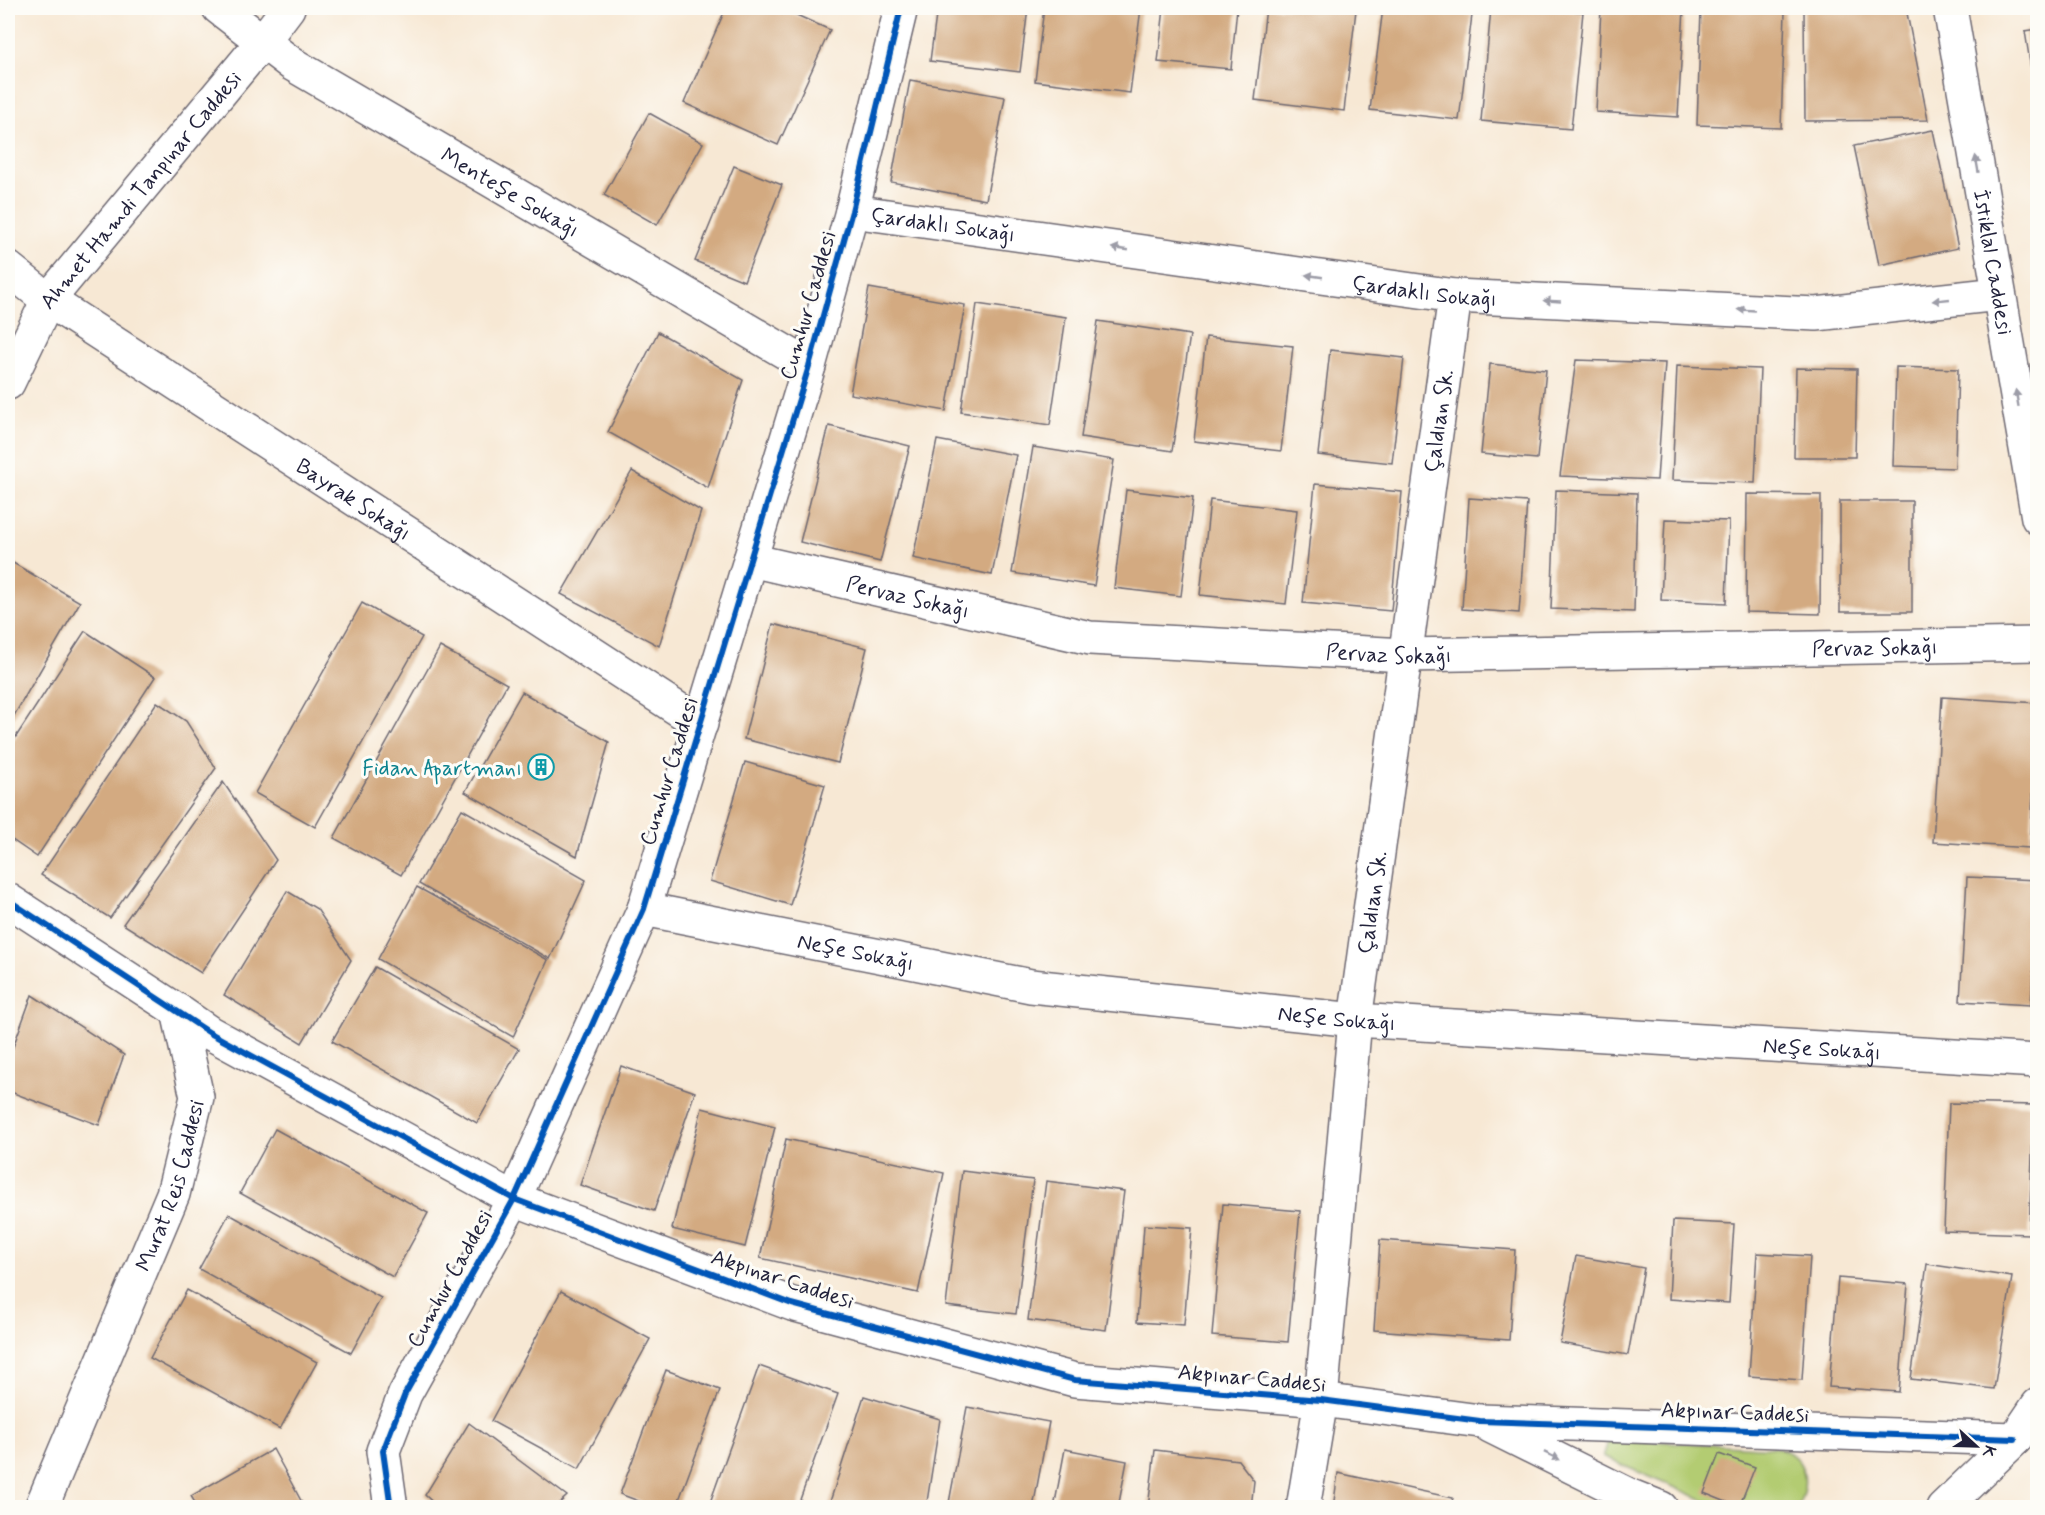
<svg xmlns="http://www.w3.org/2000/svg" width="2045" height="1515" viewBox="0 0 2045 1515" font-family="Mynerve,sans-serif">
<style>
.green{fill:#b3cc72;stroke:#6a7756;stroke-width:1.5}
.building{fill:#d3aa81}
.lines{fill:none;stroke-linecap:round;stroke-linejoin:round}
.minor-casing{stroke:#6d6771;stroke-width:36}
.tertiary-casing{stroke:#6d6771;stroke-width:36}
.minor{stroke:#fff;stroke-width:33}
.tertiary{stroke:#fff;stroke-width:33}
.cycleway-casing{stroke:#fdfcf7;stroke-width:10}
.cycleway{stroke:#0057b8;stroke-width:6}
.oneway{fill:#9c9ca7}
.labels{text-anchor:middle;stroke-width:6;stroke-linejoin:round;paint-order:stroke}
.street-label{font-size:22px;fill:#22223b;stroke:#fdfcf7}
.culture-label{font-size:22px;fill:#0d838f;stroke:#fdfcf7;text-anchor:end}
</style>
<rect width="100%" height="100%" fill="#fdfcf7"/>
<filter id="ink" filterUnits="userSpaceOnUse"><feTurbulence type="fractalNoise" baseFrequency=".0167" numOctaves="2"/><feDisplacementMap in="SourceGraphic" scale="12" xChannelSelector="R" yChannelSelector="G"/><feConvolveMatrix kernelMatrix="1 2 1 2 8 2 1 2 1" color-interpolation-filters="sRGB"/></filter>
<filter id="wash" filterUnits="userSpaceOnUse"><feTurbulence type="fractalNoise" baseFrequency=".008" numOctaves="4" result="noise"/><feDisplacementMap in="SourceGraphic" scale="24" xChannelSelector="R" yChannelSelector="G"/><feGaussianBlur stdDeviation="1.35" result="paint"/><feColorMatrix in="noise" values="0 0 0 0 0 0 0 0 0 0 0 0 0 0 0 0 0 1.4 0 .05"/><feComposite in="paint" operator="in"/></filter>
<g filter="url(#wash)">
<rect width="100%" height="100%" fill="#f7e8d4"/>
<!-- green -->
<path class="green" d="M 1609,1439 L 1780,1448 C 1808,1459 1809,1483 1798,1507 L 1721,1507 L 1603,1457 Z"/>
<g id="blocks">
<!-- building -->
<g class="building">
<path d="M 726,8 L 781,8 L 830,30 L 778,145 L 684,103 Z"/>
<path d="M 937,8 L 1028,8 L 1020,72 L 930,61 Z"/>
<path d="M 1044,8 L 1141,8 L 1130,93 L 1035,81 Z"/>
<path d="M 1164,8 L 1237,8 L 1231,69 L 1158,62 Z"/>
<path d="M 1266,8 L 1340,8 L 1356,10 L 1344,111 L 1255,100 Z"/>
<path d="M 1383,8 L 1412,8 L 1472,15 L 1459,120 L 1370,110 Z"/>
<path d="M 1491,8 L 1530,8 L 1583,12 L 1571,129 L 1481,121 Z"/>
<path d="M 1601,8 L 1684,8 L 1678,117 L 1596,112 Z"/>
<path d="M 1804,8 L 1906,8 L 1928,120 L 1805,121 Z"/>
<path d="M 1701,10 L 1785,12 L 1781,128 L 1697,125 Z"/>
<path d="M 2038,29 L 2038,101 L 2036,101 L 2025,31 Z"/>
<path d="M 910,80 L 1005,97 L 986,200 L 891,182 Z"/>
<path d="M 649,113 L 703,143 L 657,225 L 604,195 Z"/>
<path d="M 1933,130 L 1958,248 L 1879,265 L 1854,146 Z"/>
<path d="M 734,166 L 782,185 L 744,281 L 695,261 Z"/>
<path d="M 869,288 L 965,305 L 946,411 L 850,394 Z"/>
<path d="M 977,304 L 1066,317 L 1050,425 L 961,412 Z"/>
<path d="M 1098,321 L 1190,335 L 1172,451 L 1081,437 Z"/>
<path d="M 658,332 L 743,380 L 708,488 L 608,432 Z"/>
<path d="M 1206,337 L 1293,346 L 1281,451 L 1194,441 Z"/>
<path d="M 1330,350 L 1404,358 L 1392,463 L 1318,455 Z"/>
<path d="M 1576,360 L 1665,363 L 1657,480 L 1560,476 Z"/>
<path d="M 1490,364 L 1546,370 L 1537,459 L 1481,454 Z"/>
<path d="M 1677,366 L 1760,369 L 1755,483 L 1672,480 Z"/>
<path d="M 1896,367 L 1958,369 L 1955,468 L 1893,466 Z"/>
<path d="M 1796,368 L 1857,369 L 1855,457 L 1794,457 Z"/>
<path d="M 829,426 L 910,446 L 880,562 L 800,542 Z"/>
<path d="M 937,440 L 1016,455 L 992,575 L 913,558 Z"/>
<path d="M 1033,447 L 1114,460 L 1094,586 L 1012,573 Z"/>
<path d="M 632,471 L 701,511 L 659,646 L 561,594 Z"/>
<path d="M 1315,484 L 1402,492 L 1391,611 L 1303,603 Z"/>
<path d="M 1126,490 L 1193,498 L 1181,596 L 1114,588 Z"/>
<path d="M 1556,490 L 1637,493 L 1634,612 L 1551,609 Z"/>
<path d="M 1747,494 L 1821,495 L 1820,614 L 1746,612 Z"/>
<path d="M 1469,498 L 1527,502 L 1519,613 L 1462,609 Z"/>
<path d="M 1210,500 L 1297,510 L 1286,604 L 1200,595 Z"/>
<rect x="1840" y="501" width="72" height="111"/>
<path d="M 1665,519 L 1729,521 L 1726,603 L 1661,600 Z"/>
<path d="M 8,560 L 80,602 L 8,726 Z"/>
<path d="M 362,603 L 422,637 L 315,827 L 255,793 Z"/>
<path d="M 773,624 L 867,648 L 838,763 L 744,739 Z"/>
<path d="M 85,631 L 155,677 L 37,857 L 8,837 L 8,749 Z"/>
<path d="M 440,647 L 507,684 L 401,875 L 334,838 Z"/>
<path d="M 522,692 L 609,742 L 577,856 L 465,792 Z"/>
<path d="M 1942,697 L 2038,703 L 2030,848 L 1933,842 Z"/>
<path d="M 157,702 L 186,721 L 216,768 L 110,918 L 41,875 Z"/>
<path d="M 745,762 L 825,785 L 790,905 L 710,881 Z"/>
<path d="M 223,782 L 276,860 L 201,973 L 123,924 Z"/>
<path d="M 462,809 L 586,880 L 550,959 L 419,884 Z"/>
<path d="M 1967,877 L 2038,880 L 2031,1005 L 1960,1001 Z"/>
<path d="M 417,887 L 548,960 L 513,1037 L 378,959 Z"/>
<path d="M 287,891 L 317,909 L 351,960 L 302,1043 L 224,995 Z"/>
<path d="M 375,967 L 519,1049 L 477,1123 L 332,1041 Z"/>
<path d="M 32,995 L 124,1055 L 99,1125 L 8,1091 L 8,1061 Z"/>
<path d="M 621,1066 L 695,1092 L 654,1211 L 580,1185 Z"/>
<path d="M 1949,1103 L 2034,1105 L 2029,1234 L 1944,1231 Z"/>
<path d="M 702,1108 L 775,1127 L 745,1247 L 672,1229 Z"/>
<path d="M 275,1129 L 428,1213 L 393,1277 L 240,1193 Z"/>
<path d="M 786,1139 L 944,1173 L 918,1293 L 760,1258 Z"/>
<path d="M 962,1171 L 1033,1180 L 1016,1314 L 946,1306 Z"/>
<path d="M 1046,1181 L 1124,1191 L 1106,1330 L 1028,1320 Z"/>
<path d="M 1223,1204 L 1300,1211 L 1288,1342 L 1212,1336 Z"/>
<path d="M 229,1214 L 381,1298 L 351,1353 L 199,1269 Z"/>
<path d="M 1673,1221 L 1734,1224 L 1729,1303 L 1669,1299 Z"/>
<path d="M 1144,1225 L 1192,1228 L 1184,1325 L 1137,1322 Z"/>
<path d="M 1380,1240 L 1515,1250 L 1509,1340 L 1374,1330 Z"/>
<path d="M 1757,1253 L 1810,1256 L 1802,1380 L 1749,1376 Z"/>
<path d="M 1576,1256 L 1644,1268 L 1628,1355 L 1560,1343 Z"/>
<path d="M 1927,1264 L 2012,1277 L 1994,1389 L 1911,1379 Z"/>
<path d="M 1838,1278 L 1908,1284 L 1899,1392 L 1829,1387 Z"/>
<path d="M 187,1290 L 317,1362 L 280,1429 L 150,1358 Z"/>
<path d="M 561,1291 L 650,1339 L 579,1469 L 491,1421 Z"/>
<path d="M 759,1366 L 838,1394 L 797,1508 L 708,1508 Z"/>
<path d="M 666,1370 L 720,1390 L 676,1508 L 657,1508 L 620,1494 Z"/>
<path d="M 864,1396 L 940,1419 L 926,1508 L 828,1508 Z"/>
<path d="M 967,1407 L 1049,1422 L 1033,1508 L 948,1508 Z"/>
<path d="M 469,1423 L 567,1496 L 554,1508 L 439,1508 L 425,1495 Z"/>
<path d="M 273,1449 L 305,1508 L 198,1508 L 191,1496 Z"/>
<path d="M 1065,1449 L 1127,1461 L 1118,1508 L 1054,1508 Z"/>
<path d="M 1155,1450 L 1238,1460 L 1254,1481 L 1251,1508 L 1148,1508 Z"/>
<path d="M 1719,1454 L 1755,1467 L 1739,1507 L 1704,1493 Z"/>
<path d="M 1338,1473 L 1453,1498 L 1450,1508 L 1333,1508 Z"/>
</g>
</g>
</g>
<g filter="url(#ink)">
<use href="#blocks" fill-opacity="0" stroke="#6d6771" stroke-width="1.5"/>
<g class="lines">
<!-- minor casing -->
<g class="minor-casing">
<g id="minor">
<path id="s1" d="M 219,8 L 292,64 L 809,366"/>
<path id="s2" d="M 852,211 L 1455,296 L 1816,314 L 1999,294"/>
<path id="s3" d="M 8,268 L 48,300 L 701,724"/>
<path id="s4" d="M 8,383 L 48,300 L 263,41 L 288,8"/>
<path id="s5" d="M 750,560 L 1090,638 L 1405,655 L 2038,644"/>
<path id="s6" d="M 644,909 L 1031,986 L 1355,1020 L 2038,1061"/>
<path d="M 178,1011 L 210,1033 L 514,1199"/>
<path id="s7" d="M 41,1508 L 173,1194 L 197,1097 L 178,1011"/>
<path id="s8" d="M 1303,1508 L 1321,1400 L 1355,1020 L 1455,296"/>
</g>
</g>
<!-- tertiary casing -->
<g class="tertiary-casing">
<g id="tertiary">
<path id="s9" d="M 1950,8 L 2038,518"/>
<path d="M 8,900 L 178,1011"/>
<path d="M 514,1199 L 792,1304 L 1075,1380 L 1321,1400 L 1480,1421 L 2015,1439"/>
<path d="M 1490,1426 L 1631,1496 L 1661,1508"/>
<path d="M 391,1508 L 383,1451 L 405,1394 L 514,1199 L 644,909 L 809,366 L 852,211 L 901,8"/>
<path d="M 1943,1508 L 2015,1439 L 2038,1405"/>
</g>
</g>
<!-- minor -->
<use href="#minor" class="minor"/>
<!-- tertiary -->
<use href="#tertiary" class="tertiary"/>
<!-- cycleway casing -->
<g class="cycleway-casing">
<g id="cycleway">
<path d="M 8,900 L 210,1033 L 514,1199 L 792,1304 L 1075,1380 L 1321,1400 L 1480,1421 L 2015,1439"/>
<path d="M 391,1508 L 383,1451 L 405,1394 L 514,1199 L 644,909 L 809,366 L 852,211 L 901,8"/>
</g>
</g>
<!-- cycleway -->
<use href="#cycleway" class="cycleway"/>
</g>
<!-- one-way arrows -->
<defs><path id="oneway-solid" d="M-6-.8H1V-3.2L6.5 0L1 3.2V.8H-6Z" transform="scale(1.5)"/></defs>
<g class="oneway">
<use href="#oneway-solid" transform="translate(1977 164) rotate(-100)"/>
<use href="#oneway-solid" transform="translate(1120 249) rotate(-172)"/>
<use href="#oneway-solid" transform="translate(1314 276) rotate(-172)"/>
<use href="#oneway-solid" transform="translate(1941 300) rotate(174)"/>
<use href="#oneway-solid" transform="translate(1552 301) rotate(-177)"/>
<use href="#oneway-solid" transform="translate(1746 310) rotate(-177)"/>
<use href="#oneway-solid" transform="translate(2017 398) rotate(-100)"/>
<use href="#oneway-solid" transform="translate(1552 1456) rotate(26)"/>
</g>
</g>
<!-- icons -->
<defs>
<g id="building-ring" transform="scale(1.35)"><circle r="9.5" fill="#fdfcf7" stroke="#0f9aa8" stroke-width="1.5"/><path d="M-4-6H4V6H1V3H-1V6H-4ZM-2.5-4.3h1.7v1.8h-1.7ZM.8-4.3h1.7v1.8H.8ZM-2.5-1h1.7V.8h-1.7ZM.8-1h1.7V.8H.8Z" fill="#0f9aa8"/></g>
</defs>
<g fill-rule="evenodd">
<use href="#building-ring" x="541" y="767"/>
</g>
<g class="labels">
<!-- street labels -->
<g class="street-label">
<text dy="8" stroke="none"><textPath href="#s4" startOffset="236">Ahmet Hamdi Tanpınar Caddesi</textPath></text>
<text dy="8" stroke="none"><textPath href="#s1" startOffset="345">Menteşe Sokağı</textPath></text>
<text dy="8" stroke="none"><textPath href="#s2" startOffset="92">Çardaklı Sokağı</textPath></text>
<text dy="8" stroke="none"><textPath href="#s9" startOffset="258">İstiklal Caddesi</textPath></text>
<text dy="8" stroke="none"><textPath href="#s2" startOffset="578">Çardaklı Sokağı</textPath></text>
<text transform="translate(807 305) rotate(-74)" y="8">Cumhur Caddesi</text>
<text dy="8" stroke="none"><textPath href="#s8" startOffset="1096">Çaldıan Sk.</textPath></text>
<text dy="8" stroke="none"><textPath href="#s3" startOffset="416">Bayrak Sokağı</textPath></text>
<text dy="8" stroke="none"><textPath href="#s5" startOffset="162">Pervaz Sokağı</textPath></text>
<text dy="8" stroke="none"><textPath href="#s5" startOffset="1134">Pervaz Sokağı</textPath></text>
<text dy="8" stroke="none"><textPath href="#s5" startOffset="648">Pervaz Sokağı</textPath></text>
<text transform="translate(668 771) rotate(-73)" y="8">Cumhur Caddesi</text>
<text dy="8" stroke="none"><textPath href="#s8" startOffset="610">Çaldıan Sk.</textPath></text>
<text dy="8" stroke="none"><textPath href="#s6" startOffset="216">Neşe Sokağı</textPath></text>
<text dy="8" stroke="none"><textPath href="#s6" startOffset="702">Neşe Sokağı</textPath></text>
<text dy="8" stroke="none"><textPath href="#s6" startOffset="1188">Neşe Sokağı</textPath></text>
<text dy="8" stroke="none"><textPath href="#s7" startOffset="348">Murat Reis Caddesi</textPath></text>
<text transform="translate(449 1278) rotate(-61)" y="8">Cumhur Caddesi</text>
<text transform="translate(783 1278) rotate(18)" y="8">Akpınar Caddesi</text>
<text transform="translate(1252 1377) rotate(5)" y="8">Akpınar Caddesi</text>
<text transform="translate(1735 1411) rotate(2)" y="8">Akpınar Caddesi</text>
</g>
<!-- culture labels -->
<g class="culture-label">
<text x="522" y="775">Fidan Apartmanı</text>
</g>
</g>
<!-- margin -->
<rect width="2045" height="1515" fill="none" stroke="#fdfcf7" stroke-width="30"/>
<!-- north arrow -->
<g transform="translate(1976 1446) rotate(112)" stroke="#fdfcf7" stroke-width="4.5" paint-order="stroke">
<path d="M0-4.5L10 22L0 15L-10 22Z" fill="#22223b"/>
<text y="-9" font-size="16" font-weight="bold" text-anchor="middle" fill="#22223b">K</text>
</g>
</svg>
